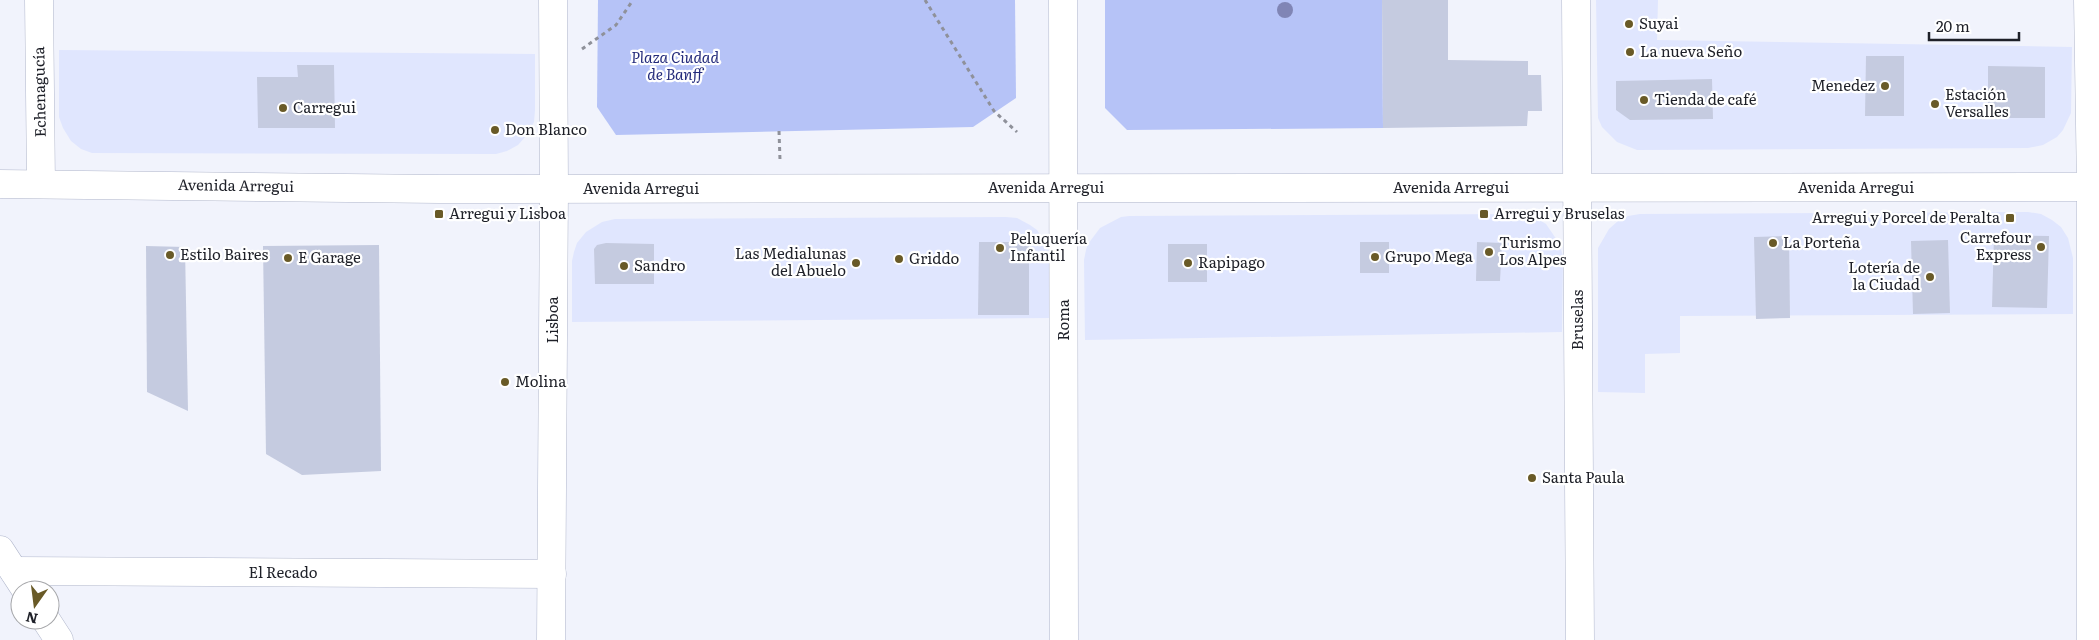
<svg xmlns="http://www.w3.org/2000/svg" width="2099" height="640" viewBox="0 0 2099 640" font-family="Literata,serif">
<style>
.built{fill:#e0e6fe}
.green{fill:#b6c3f7}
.building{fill:#c5cbe0}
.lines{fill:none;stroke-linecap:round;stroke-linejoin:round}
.minor-casing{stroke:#b1b7cc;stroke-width:29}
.path{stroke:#8f919a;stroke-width:3;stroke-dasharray:4 4;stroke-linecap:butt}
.minor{stroke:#fff;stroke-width:28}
.tree{fill:#8085b5}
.poi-dot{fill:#695a27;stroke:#fff;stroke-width:2}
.labels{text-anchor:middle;stroke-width:4.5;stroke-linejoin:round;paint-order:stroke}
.poi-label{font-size:15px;fill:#1e2028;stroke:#fff;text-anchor:start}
.park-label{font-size:15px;font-style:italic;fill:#242b7b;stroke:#fff}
.street-label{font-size:15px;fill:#1e2028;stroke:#fff}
</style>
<rect width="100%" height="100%" fill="#f1f3fc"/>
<!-- built -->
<g class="built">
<path d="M 1596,0 L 1658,0 L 1657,40 L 2072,47 L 2071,113 L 2063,130 L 2057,137 L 2043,145 L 2028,148 L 1637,150 L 1617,142 L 1602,127 L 1598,118 Z"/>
<path d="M 59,50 L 535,54 L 535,110 L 534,122 L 526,136 L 518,145 L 507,151 L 496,154 L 92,153 L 81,149 L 71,141 L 63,128 L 59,117 Z"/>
<path d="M 2028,212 L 2041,214 L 2052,220 L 2061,227 L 2068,238 L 2073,258 L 2073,314 L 1680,316 L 1680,353 L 1645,354 L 1645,393 L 1598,392 L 1598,248 L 1609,229 L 1618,221 L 1628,216 L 1640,214 Z"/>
<path d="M 1519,214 L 1538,219 L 1546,224 L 1559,243 L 1563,256 L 1562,332 L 1085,340 L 1084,260 L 1086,250 L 1088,244 L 1100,228 L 1121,217 L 1129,216 Z"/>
<path d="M 1006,217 L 1017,218 L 1030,225 L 1037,230 L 1045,242 L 1050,256 L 1050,318 L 572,322 L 572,261 L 574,252 L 577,243 L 586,232 L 602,222 L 615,219 Z"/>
</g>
<!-- green -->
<g class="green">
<path d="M 598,0 L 1015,0 L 1016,98 L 973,127 L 616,135 L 597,107 Z"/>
<path d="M 1105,0 L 1382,0 L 1383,128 L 1127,130 L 1105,108 Z"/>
</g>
<!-- building -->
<g class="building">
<path d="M 1382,0 L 1448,0 L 1448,60 L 1528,61 L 1528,75 L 1541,75 L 1542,111 L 1528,111 L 1527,126 L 1383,128 Z"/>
<path d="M 1866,56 L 1904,56 L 1904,116 L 1865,116 Z"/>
<path d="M 297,65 L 334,65 L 335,128 L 258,128 L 257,77 L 298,77 Z"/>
<path d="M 1988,66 L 2045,67 L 2045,118 L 1988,118 Z"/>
<path d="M 1712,79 L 1713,119 L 1630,120 L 1616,110 L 1616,81 Z"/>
<path d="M 1994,235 L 2049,236 L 2047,308 L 1992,307 Z"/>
<path d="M 1789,236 L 1790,318 L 1756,319 L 1754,237 Z"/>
<path d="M 1948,240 L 1950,313 L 1913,314 L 1911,241 Z"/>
<path d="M 979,242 L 1029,242 L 1029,315 L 978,315 Z"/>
<rect x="1360" y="242" width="29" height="31"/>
<path d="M 1477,242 L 1502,243 L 1500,281 L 1476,281 Z"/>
<path d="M 606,243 L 654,244 L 654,284 L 595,284 L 594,249 L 597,245 Z"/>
<rect x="1168" y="244" width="39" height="38"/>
<path d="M 379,245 L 381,471 L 302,475 L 266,454 L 263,246 Z"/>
<path d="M 146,246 L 185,247 L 188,411 L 147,392 Z"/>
</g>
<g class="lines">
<!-- minor casing -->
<g class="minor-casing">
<g id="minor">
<path d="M 39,0 L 41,184"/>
<path d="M 1063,0 L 1064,640"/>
<path d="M 1576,0 L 1580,640"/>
<path d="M 2088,0 L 2091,187 L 2091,640"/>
<path d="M 0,184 L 439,189 L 2091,187 L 2099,193"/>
<path d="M 0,550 L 24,587"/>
<path d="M 14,571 L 552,574"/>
<path d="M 46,620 L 59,640"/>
<path d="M 551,640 L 554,188 L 553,0"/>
</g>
</g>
<!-- path -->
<g class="path">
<path d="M 925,0 L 994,111 L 1017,132"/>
<path d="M 582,49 L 616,25 L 633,0"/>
<path d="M 779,131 L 780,160"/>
</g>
<!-- minor -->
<use href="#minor" class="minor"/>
</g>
<!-- trees -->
<circle class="tree" cx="1285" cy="10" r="8"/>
<!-- markers -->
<g class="poi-dot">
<circle cx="1629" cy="24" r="5"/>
<circle cx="1630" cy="52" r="5"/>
<circle cx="1885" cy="86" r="5"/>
<circle cx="1644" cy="100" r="5"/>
<circle cx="1935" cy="104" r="5"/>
<circle cx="283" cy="108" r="5"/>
<circle cx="495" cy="130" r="5"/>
<rect x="434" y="209" width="10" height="10" rx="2.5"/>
<rect x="1479" y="209" width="10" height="10" rx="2.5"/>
<rect x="2005" y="213" width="10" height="10" rx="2.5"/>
<circle cx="1773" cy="243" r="5"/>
<circle cx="2041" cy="247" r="5"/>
<circle cx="1000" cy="248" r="5"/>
<circle cx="1489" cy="252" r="5"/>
<circle cx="170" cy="255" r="5"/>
<circle cx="1375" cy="257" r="5"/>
<circle cx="288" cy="258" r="5"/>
<circle cx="899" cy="259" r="5"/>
<circle cx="856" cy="263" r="5"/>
<circle cx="1188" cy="263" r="5"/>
<circle cx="624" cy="266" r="5"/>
<circle cx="1930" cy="277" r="5"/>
<circle cx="505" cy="382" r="5"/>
<circle cx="1532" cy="478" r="5"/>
</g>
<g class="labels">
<!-- poi labels -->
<g class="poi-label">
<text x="1639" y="29">Suyai</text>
<text x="1640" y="57">La nueva Seño</text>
<text x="1875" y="91" text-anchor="end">Menedez</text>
<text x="1945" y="100">Estación<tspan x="1945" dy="17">Versalles</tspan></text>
<text x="1654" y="105">Tienda de café</text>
<text x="293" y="113">Carregui</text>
<text x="505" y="135">Don Blanco</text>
<text x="449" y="219">Arregui y Lisboa</text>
<text x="1494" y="219">Arregui y Bruselas</text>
<text x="2000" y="223" text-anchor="end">Arregui y Porcel de Peralta</text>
<text x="2031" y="243" text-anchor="end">Carrefour<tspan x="2031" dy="17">Express</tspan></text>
<text x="1010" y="244">Peluquería<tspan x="1010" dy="17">Infantil</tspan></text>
<text x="1499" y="248">Turismo<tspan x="1499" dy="17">Los Alpes</tspan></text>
<text x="1783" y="248">La Porteña</text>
<text x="846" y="259" text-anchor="end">Las Medialunas<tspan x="846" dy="17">del Abuelo</tspan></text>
<text x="180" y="260">Estilo Baires</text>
<text x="1385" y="262">Grupo Mega</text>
<text x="298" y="263">E Garage</text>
<text x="909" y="264">Griddo</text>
<text x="1198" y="268">Rapipago</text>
<text x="634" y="271">Sandro</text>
<text x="1920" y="273" text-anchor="end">Lotería de<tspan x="1920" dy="17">la Ciudad</tspan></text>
<text x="515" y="387">Molina</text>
<text x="1542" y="483">Santa Paula</text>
</g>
<!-- park labels -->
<g class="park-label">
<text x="675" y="63">Plaza Ciudad<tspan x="675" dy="17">de Banff</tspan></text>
</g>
<!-- street labels -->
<g class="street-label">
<text transform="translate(40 92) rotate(-91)" y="5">Echenagucía</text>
<text transform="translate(236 186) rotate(1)" y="5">Avenida Arregui</text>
<text x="1046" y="193">Avenida Arregui</text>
<text x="1451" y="193">Avenida Arregui</text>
<text x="1856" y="193">Avenida Arregui</text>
<text x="641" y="194">Avenida Arregui</text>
<text transform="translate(553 320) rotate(-90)" y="5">Lisboa</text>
<text transform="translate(1064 320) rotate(-90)" y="5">Roma</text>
<text transform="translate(1578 320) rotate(-90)" y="5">Bruselas</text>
<text x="283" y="578">El Recado</text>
</g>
</g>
<!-- north arrow -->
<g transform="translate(35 605) rotate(194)"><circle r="24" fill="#ffffff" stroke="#a5a6a9"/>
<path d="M0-4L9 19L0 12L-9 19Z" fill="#695a27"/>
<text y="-8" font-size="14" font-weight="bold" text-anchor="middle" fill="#1e2028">N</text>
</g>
<!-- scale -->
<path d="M1929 32v8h90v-8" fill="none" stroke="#1e2028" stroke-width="2.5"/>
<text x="1936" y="32" font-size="15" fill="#1e2028" stroke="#ffffff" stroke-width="4" paint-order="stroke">20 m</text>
</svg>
